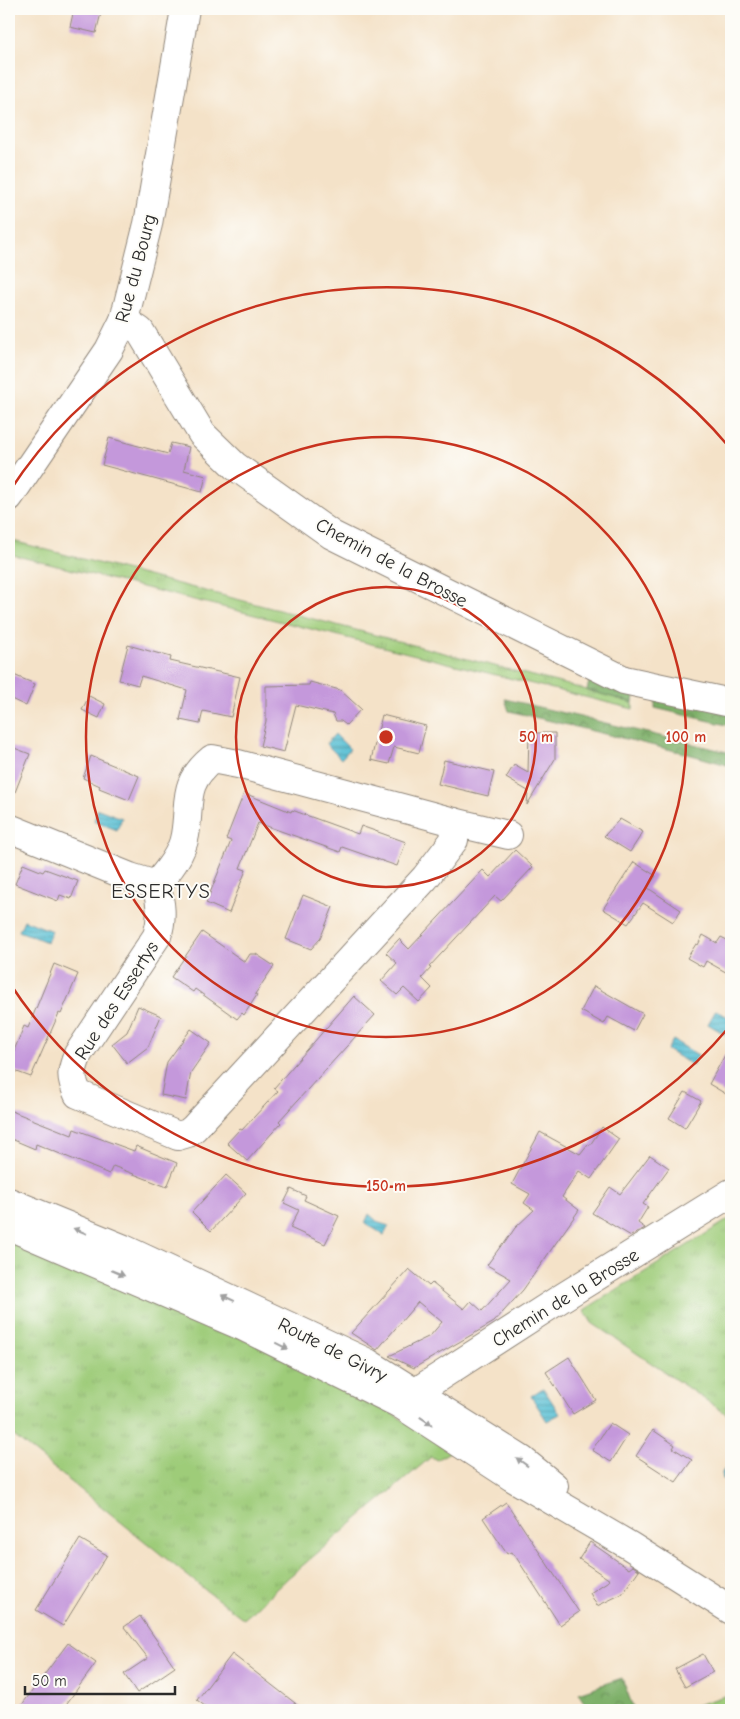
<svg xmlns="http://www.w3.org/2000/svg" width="740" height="1719" viewBox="0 0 740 1719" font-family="'Comic Neue',sans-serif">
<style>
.grass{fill:url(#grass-tufts);stroke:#647c52}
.forest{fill:url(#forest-crowns);stroke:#546e4a}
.water{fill:url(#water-rules);stroke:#417580}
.building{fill:#c498db}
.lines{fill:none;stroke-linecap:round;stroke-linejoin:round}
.minor-casing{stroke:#90867a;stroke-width:30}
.major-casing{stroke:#90867a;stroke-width:30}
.minor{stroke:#fff;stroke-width:28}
.major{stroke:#fff;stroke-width:28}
.oneway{fill:#a0a0a0}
.ring{fill:none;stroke:#c8321e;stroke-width:2.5}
.labels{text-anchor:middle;stroke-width:4;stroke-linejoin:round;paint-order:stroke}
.street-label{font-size:19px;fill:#2b2b2b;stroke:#fdfcf7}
.neighbourhood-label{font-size:20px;letter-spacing:1px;fill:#2b2b2b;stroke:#fdfcf7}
.centre{fill:#c8321e;stroke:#fdfcf7;stroke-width:2.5}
.ring-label{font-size:15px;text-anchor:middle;font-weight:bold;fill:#c8321e;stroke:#fdfcf7;stroke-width:4;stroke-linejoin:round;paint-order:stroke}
</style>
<defs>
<pattern id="grass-tufts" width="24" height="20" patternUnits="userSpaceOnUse" patternTransform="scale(1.25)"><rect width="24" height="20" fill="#9ecc79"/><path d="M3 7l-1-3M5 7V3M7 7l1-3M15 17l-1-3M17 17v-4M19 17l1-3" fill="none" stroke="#88af69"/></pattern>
<pattern id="forest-crowns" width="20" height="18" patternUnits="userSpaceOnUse" patternTransform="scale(1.25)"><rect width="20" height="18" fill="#7eb069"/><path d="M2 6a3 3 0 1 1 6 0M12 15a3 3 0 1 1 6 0" fill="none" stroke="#678f57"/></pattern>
<pattern id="water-rules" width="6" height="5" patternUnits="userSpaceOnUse" patternTransform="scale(1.25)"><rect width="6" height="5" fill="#57bfd4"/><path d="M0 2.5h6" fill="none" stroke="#489bac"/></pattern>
</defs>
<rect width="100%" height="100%" fill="#fdfcf7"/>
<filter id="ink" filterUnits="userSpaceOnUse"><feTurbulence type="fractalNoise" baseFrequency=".02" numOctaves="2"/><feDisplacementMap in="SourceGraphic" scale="10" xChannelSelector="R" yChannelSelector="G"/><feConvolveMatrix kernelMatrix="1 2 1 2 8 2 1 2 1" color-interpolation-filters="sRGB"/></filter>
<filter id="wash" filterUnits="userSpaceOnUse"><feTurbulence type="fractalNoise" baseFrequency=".0096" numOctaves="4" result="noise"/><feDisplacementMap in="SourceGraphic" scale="20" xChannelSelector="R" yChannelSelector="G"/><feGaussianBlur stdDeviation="1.12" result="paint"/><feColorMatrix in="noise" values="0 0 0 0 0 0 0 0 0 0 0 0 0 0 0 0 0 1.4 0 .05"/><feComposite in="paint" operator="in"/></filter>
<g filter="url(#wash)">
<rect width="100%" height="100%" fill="#f4e2c8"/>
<!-- grass -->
<g class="grass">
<path d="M 9,540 L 587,690 L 633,703 L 633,709 L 9,554 Z"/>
<path d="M 731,1218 L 731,1417 L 592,1323 L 584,1310 Z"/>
<path d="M 9,1238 L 345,1383 L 451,1451 L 437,1460 L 431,1457 L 289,1577 L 244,1619 L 204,1589 L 9,1432 Z"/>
<path d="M 731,1694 L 731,1710 L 681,1710 Z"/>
</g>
<!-- forest -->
<g class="forest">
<path d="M 591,674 L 635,689 L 633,703 L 587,690 Z"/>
<path d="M 656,695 L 731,710 L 731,726 L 655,708 Z"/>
<path d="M 505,699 L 731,753 L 731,766 L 688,754 L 509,711 Z"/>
<path d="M 622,1678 L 634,1710 L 589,1710 L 578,1693 Z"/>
</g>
<!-- water -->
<g class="water">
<path d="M 335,734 L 350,749 L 341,759 L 326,744 Z"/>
<path d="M 98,809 L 122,818 L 117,830 L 94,821 Z"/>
<path d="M 24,920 L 52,931 L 47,942 L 19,931 Z"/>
<path d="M 716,1010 L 731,1019 L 731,1038 L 708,1024 Z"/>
<path d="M 673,1040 L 698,1055 L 692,1065 L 667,1050 Z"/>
<path d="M 369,1214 L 379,1223 L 389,1226 L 384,1235 L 365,1223 Z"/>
<path d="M 543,1388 L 560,1414 L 547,1421 L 531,1396 Z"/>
<path d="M 731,1459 L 731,1481 L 726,1481 L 723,1479 L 722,1473 Z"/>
</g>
<g id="blocks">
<!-- building -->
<g class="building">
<path d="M 74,9 L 102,9 L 96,33 L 70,27 Z"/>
<path d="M 109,438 L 168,454 L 171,443 L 189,447 L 184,470 L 206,476 L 202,492 L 102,465 Z"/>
<path d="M 128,645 L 171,657 L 170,661 L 240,677 L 231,717 L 203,711 L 200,724 L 180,720 L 187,690 L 141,676 L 138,685 L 119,680 Z"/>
<path d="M 9,673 L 35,684 L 26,706 L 9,698 Z"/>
<path d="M 310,682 L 340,690 L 361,709 L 346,725 L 341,721 L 336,721 L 333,714 L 296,705 L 284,752 L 260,746 L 266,721 L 266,686 L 309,685 Z"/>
<path d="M 89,696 L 105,704 L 99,718 L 82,710 Z"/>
<path d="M 382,715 L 426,726 L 419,753 L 394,747 L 389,764 L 371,760 Z"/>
<path d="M 529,733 L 555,733 L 555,759 L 527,805 L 528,791 L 506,778 L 514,765 L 528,773 Z"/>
<path d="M 9,746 L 30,754 L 10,805 L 9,805 Z"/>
<path d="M 91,756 L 139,776 L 129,800 L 99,788 L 100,786 L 83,778 Z"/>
<path d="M 444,760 L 494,772 L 488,796 L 438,784 Z"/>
<path d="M 244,793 L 291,812 L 292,810 L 358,834 L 361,826 L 406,842 L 397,866 L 342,847 L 340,852 L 258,823 L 240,868 L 246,870 L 229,913 L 206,903 L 231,841 L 226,839 Z"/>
<path d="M 620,819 L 643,832 L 630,852 L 604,836 Z"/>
<path d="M 515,850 L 533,867 L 501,901 L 495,896 L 429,967 L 431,968 L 422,978 L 432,988 L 419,1002 L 404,988 L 397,995 L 381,981 L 397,963 L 386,953 L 399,939 L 409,949 L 483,870 L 490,877 Z"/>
<path d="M 634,862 L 656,876 L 648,888 L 681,910 L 673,922 L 643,903 L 628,924 L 603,909 Z"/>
<path d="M 23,864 L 43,872 L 45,869 L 78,881 L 71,899 L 60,895 L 58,901 L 15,884 Z"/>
<path d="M 303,895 L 333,907 L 320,939 L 311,949 L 286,939 Z"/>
<path d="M 202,932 L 245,962 L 250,954 L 256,954 L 274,966 L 255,994 L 257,995 L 244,1015 L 242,1013 L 237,1019 L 195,989 L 193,992 L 171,977 Z"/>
<path d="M 703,935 L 717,943 L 721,937 L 731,942 L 731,975 L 706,961 L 703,967 L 687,958 L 696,944 L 698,945 Z"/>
<path d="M 54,964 L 78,974 L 61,1014 L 59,1013 L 31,1077 L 9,1069 L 9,1063 L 24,1026 L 28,1028 Z"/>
<path d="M 594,986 L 643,1014 L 634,1031 L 608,1017 L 604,1024 L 581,1011 Z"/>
<path d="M 354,996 L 375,1015 L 279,1121 L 281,1123 L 247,1161 L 227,1143 L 240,1129 L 242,1130 L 278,1091 L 274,1088 Z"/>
<path d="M 138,1006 L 161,1016 L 148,1047 L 127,1063 L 112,1044 L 127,1032 Z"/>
<path d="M 191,1029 L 211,1043 L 191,1072 L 186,1100 L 161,1095 L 167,1062 Z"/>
<path d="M 731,1044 L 731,1097 L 709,1084 Z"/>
<path d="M 685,1092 L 701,1101 L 685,1128 L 669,1118 Z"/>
<path d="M 9,1110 L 72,1135 L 74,1129 L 134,1151 L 136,1146 L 177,1163 L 167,1187 L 113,1166 L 109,1174 L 36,1144 L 35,1149 L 9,1138 Z"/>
<path d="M 602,1127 L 619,1139 L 591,1179 L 579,1171 L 562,1197 L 579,1210 L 523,1290 L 494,1322 L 414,1368 L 389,1356 L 430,1336 L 442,1322 L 418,1302 L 377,1350 L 351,1333 L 409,1269 L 429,1286 L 432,1283 L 464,1309 L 471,1301 L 482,1311 L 511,1279 L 487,1265 L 503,1243 L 504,1244 L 515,1228 L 534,1210 L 524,1203 L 530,1194 L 512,1184 L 540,1132 L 580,1154 L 588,1144 L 590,1145 Z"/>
<path d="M 650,1155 L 669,1168 L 643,1204 L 648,1207 L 638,1223 L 645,1228 L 631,1236 L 592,1213 L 610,1187 L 620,1194 Z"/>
<path d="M 226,1175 L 246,1193 L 211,1231 L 192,1212 Z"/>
<path d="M 291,1189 L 306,1196 L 304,1200 L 339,1216 L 325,1244 L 290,1228 L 299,1210 L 284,1203 Z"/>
<path d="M 569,1357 L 596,1400 L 573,1414 L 546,1372 Z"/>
<path d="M 610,1423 L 628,1435 L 611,1462 L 592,1450 Z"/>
<path d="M 653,1430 L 675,1445 L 673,1448 L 692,1460 L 676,1482 L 636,1456 Z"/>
<path d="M 506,1502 L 579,1612 L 560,1625 L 514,1554 L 513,1555 L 511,1552 L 507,1554 L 483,1518 Z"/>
<path d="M 80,1539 L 107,1555 L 63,1626 L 36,1610 Z"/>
<path d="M 590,1542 L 629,1569 L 633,1566 L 639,1570 L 622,1594 L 597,1606 L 590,1593 L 610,1580 L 579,1559 Z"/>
<path d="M 140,1616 L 175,1667 L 137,1693 L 124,1674 L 148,1658 L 124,1627 Z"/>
<path d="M 68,1643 L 96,1663 L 62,1710 L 18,1710 Z"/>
<path d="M 232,1654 L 304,1710 L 210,1710 L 197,1700 Z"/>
<path d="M 703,1654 L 713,1672 L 685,1687 L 675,1669 Z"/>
</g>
</g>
</g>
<g filter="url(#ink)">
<use href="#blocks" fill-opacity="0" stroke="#90867a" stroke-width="1"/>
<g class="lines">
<!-- minor casing -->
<g class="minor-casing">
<g id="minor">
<path d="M 124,320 L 140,331 L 202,434 L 235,466 L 332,535 L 624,680 L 731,703"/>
<path d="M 9,497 L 109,350 L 124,320 L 148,224 L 185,9"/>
<path d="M 9,828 L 130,877 L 156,885"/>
<path d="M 156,885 C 161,903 163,918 157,936 L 78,1054 C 71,1072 70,1077 78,1094 L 178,1136 L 188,1133 L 194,1128 L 425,878 L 454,840 L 455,831 L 454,822"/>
<path d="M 156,885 C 168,871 182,854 185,835 C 191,801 181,785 212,759 L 238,764 L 454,822 L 508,835"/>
<path d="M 400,1404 L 425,1386 L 560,1299 L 731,1193"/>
</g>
</g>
<!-- major casing -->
<g class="major-casing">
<g id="major">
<path d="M 9,1202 L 124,1249 L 368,1363 L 522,1460 L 554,1486"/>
<path d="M 9,1226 L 244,1327 L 400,1404 L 512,1477 L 630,1546 L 731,1610"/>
</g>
</g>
<!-- minor -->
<use href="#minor" class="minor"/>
<!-- major -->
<use href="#major" class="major"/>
</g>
<!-- one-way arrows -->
<defs><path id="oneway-solid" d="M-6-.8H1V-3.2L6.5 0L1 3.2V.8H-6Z" transform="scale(1.25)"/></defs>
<g class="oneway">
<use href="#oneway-solid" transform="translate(80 1231) rotate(-158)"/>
<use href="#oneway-solid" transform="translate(118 1273) rotate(23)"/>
<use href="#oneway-solid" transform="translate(228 1298) rotate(-155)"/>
<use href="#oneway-solid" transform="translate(282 1346) rotate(26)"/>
<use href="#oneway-solid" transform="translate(426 1421) rotate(34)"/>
<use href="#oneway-solid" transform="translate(522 1462) rotate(-144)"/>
</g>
</g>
<!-- distance rings -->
<g class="ring">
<circle cx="386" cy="737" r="150"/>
<circle cx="386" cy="737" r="300"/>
<path d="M730 1026A449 449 0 0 1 9 982M9 492A449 449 0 0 1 730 448"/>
</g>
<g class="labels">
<!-- street labels -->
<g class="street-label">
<text transform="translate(135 268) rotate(-75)" y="7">Rue du Bourg</text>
<text transform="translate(392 562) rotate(28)" y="7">Chemin de la Brosse</text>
<text transform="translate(116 1000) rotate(-57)" y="7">Rue des Essertys</text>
<text transform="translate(565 1297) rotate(-32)" y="7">Chemin de la Brosse</text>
<text transform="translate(333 1349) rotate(27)" y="7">Route de Givry</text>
</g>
<!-- neighbourhood labels -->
<g class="neighbourhood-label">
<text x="161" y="898">ESSERTYS</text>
</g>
</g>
<circle cx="386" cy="737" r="8" class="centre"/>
<g class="ring-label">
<text x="536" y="742">50 m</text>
<text x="686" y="742">100 m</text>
<text x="386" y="1191">150 m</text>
</g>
<!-- margin -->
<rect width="740" height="1719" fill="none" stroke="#fdfcf7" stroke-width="30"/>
<!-- scale -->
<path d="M25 1686v8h150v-8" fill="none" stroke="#2b2b2b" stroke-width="2.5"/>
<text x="32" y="1686" font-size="15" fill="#2b2b2b" stroke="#fdfcf7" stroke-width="4" paint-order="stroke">50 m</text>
</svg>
